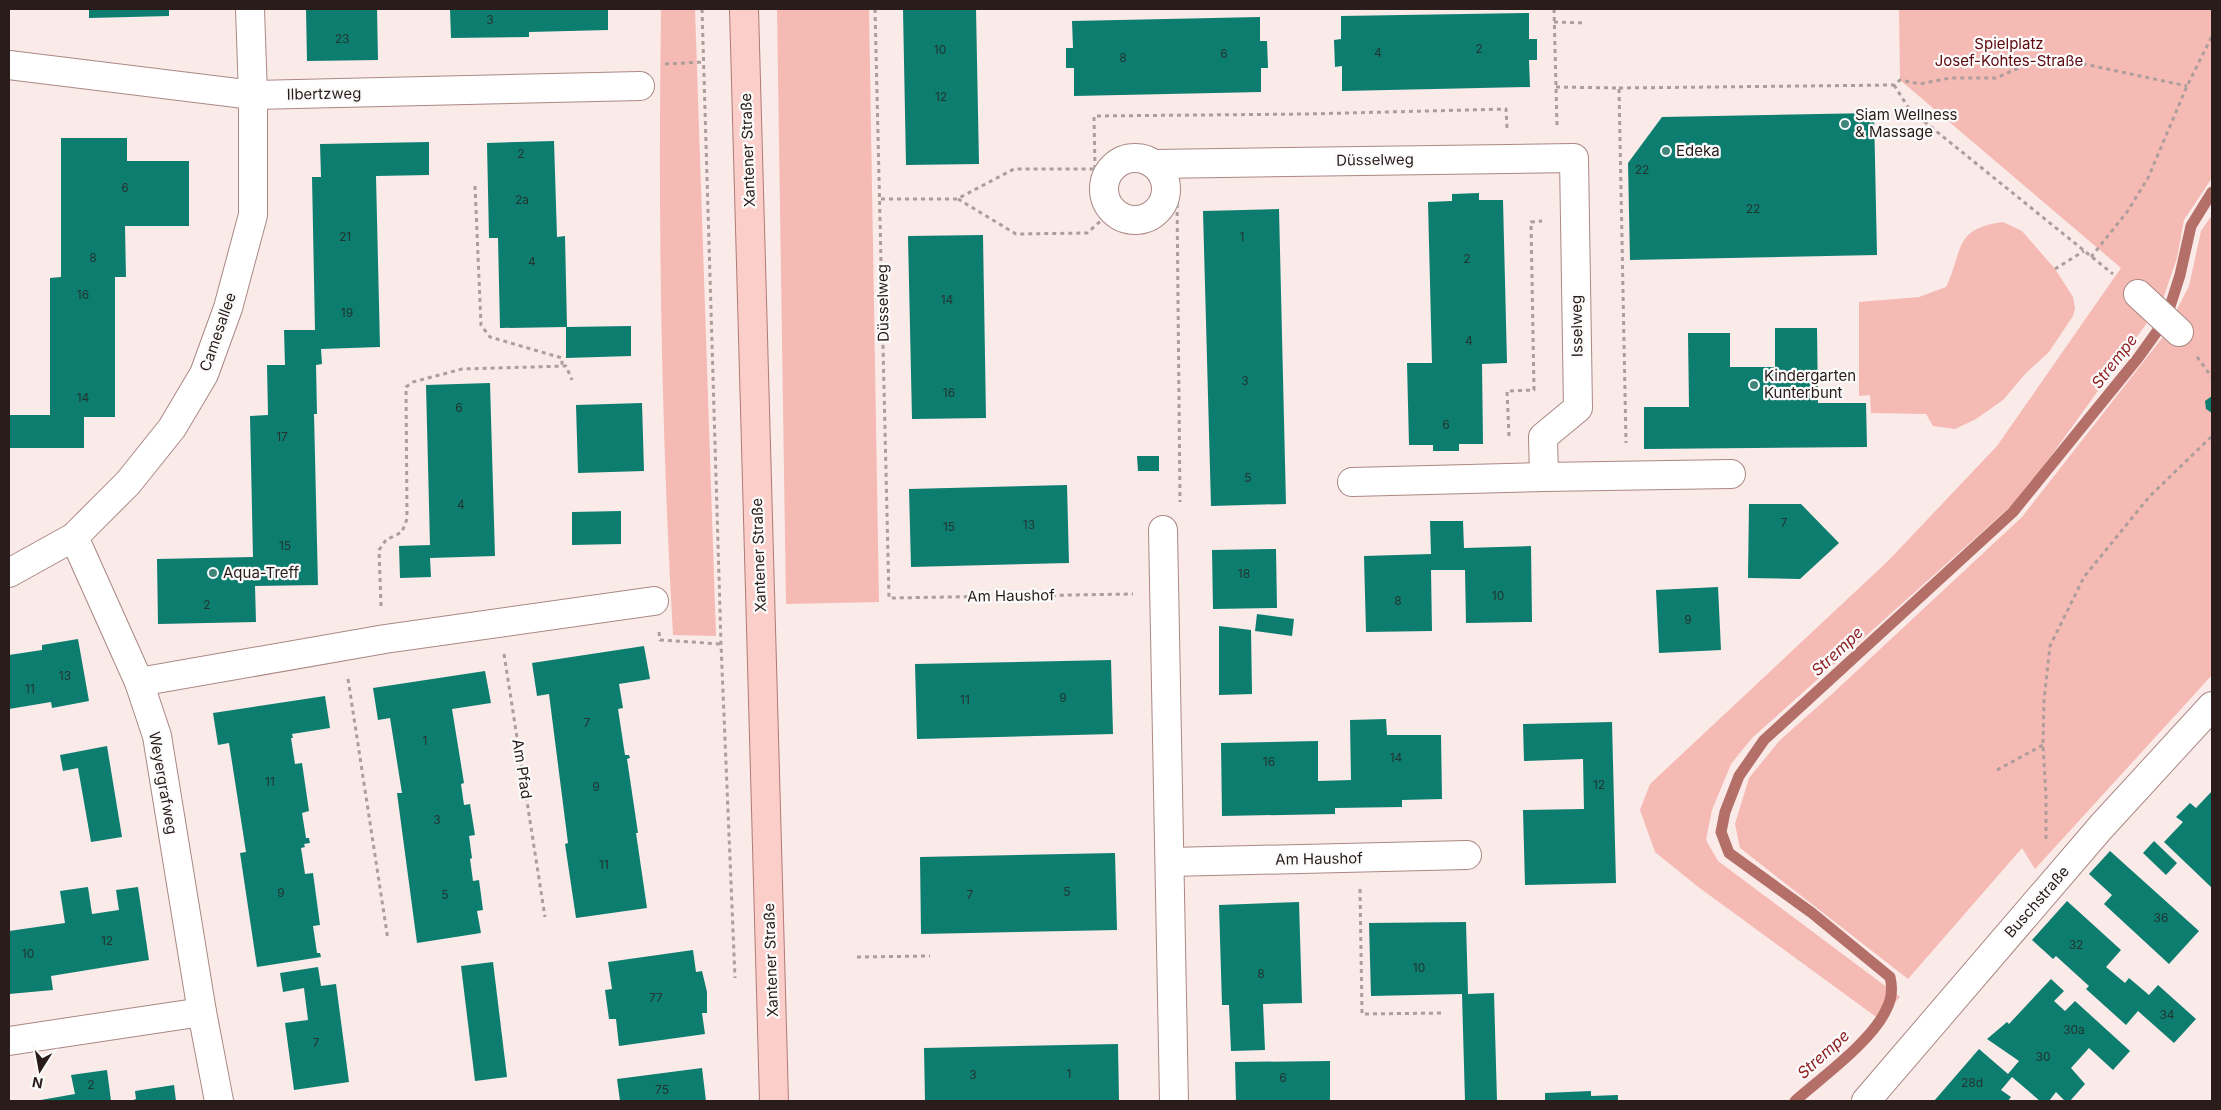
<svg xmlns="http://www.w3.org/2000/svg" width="2221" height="1110" viewBox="0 0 2221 1110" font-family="Inter,sans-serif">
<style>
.green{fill:#f5bab4}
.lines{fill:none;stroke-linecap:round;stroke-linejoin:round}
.stream{stroke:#b56f69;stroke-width:11}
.building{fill:#0d7d70}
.minor-casing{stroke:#ab8884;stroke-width:30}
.major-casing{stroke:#b07a76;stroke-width:30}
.path{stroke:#ad9e9c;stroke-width:3;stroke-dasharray:4 4;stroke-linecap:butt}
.minor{stroke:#fff;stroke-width:28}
.major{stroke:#fbceca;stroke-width:28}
.poi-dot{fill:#41857a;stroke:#fbfbfb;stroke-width:2}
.labels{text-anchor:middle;stroke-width:4.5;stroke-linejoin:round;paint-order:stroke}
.number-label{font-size:12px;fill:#223430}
.park-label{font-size:15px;fill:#5d070d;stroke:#fbfbfb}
.street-label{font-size:15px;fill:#291c1a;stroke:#fbfbfb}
.poi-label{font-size:15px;fill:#291c1a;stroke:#fbfbfb;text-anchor:start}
.water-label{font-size:16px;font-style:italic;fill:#8f2123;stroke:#fbfbfb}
</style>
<rect width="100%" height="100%" fill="#faeae8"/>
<!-- green -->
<g class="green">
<path d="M 661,9 L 695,9 L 716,636 L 673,635 C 661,426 658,217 661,9 Z"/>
<path d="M 777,9 L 869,9 L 879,602 L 786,604 Z"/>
<path d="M 1899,9 L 2212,9 L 2212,178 L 2184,220 L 2177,258 L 2162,302 L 2051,456 L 2012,505 L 1752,738 L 1731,764 L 1712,810 L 1706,840 L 1718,861 L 1900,997 L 1879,1019 L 1697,886 L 1655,852 L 1640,810 L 1650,784 L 1888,561 L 1997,446 L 2121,268 L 1900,80 Z"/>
<path d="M 2212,215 L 2212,675 L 2035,869 L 2022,848 L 1908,979 L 1740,848 L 1735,824 L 1749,778 L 1780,740 L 1832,694 L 2022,517 L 2162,338 L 2189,286 L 2201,231 Z"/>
<path d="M 2003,222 L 2022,231 L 2055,269 L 2073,297 L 2075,308 L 2073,316 L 2049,352 L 2026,373 L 2003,400 L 1976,419 L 1955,429 L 1933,426 L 1926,414 L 1871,413 L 1870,395 L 1859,396 L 1859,302 L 1919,297 L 1946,287 C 1964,249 1953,229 2003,222 Z"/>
</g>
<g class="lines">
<!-- stream -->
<path class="stream" d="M 1795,1101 C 1821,1078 1872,1041 1886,1010 C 1892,999 1893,989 1890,977 L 1812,913 L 1729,853 L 1721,832 L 1725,812 L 1739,776 L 1764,740 L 2013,512 L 2138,358 L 2166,319 L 2180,275 L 2191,226 L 2212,192"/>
</g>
<!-- building -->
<g class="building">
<path d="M 89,9 L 169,9 L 169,16 L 89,18 Z"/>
<path d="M 306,9 L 377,9 L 378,60 L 307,61 Z"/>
<path d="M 450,9 L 608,9 L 608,30 L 529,32 L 529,37 L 451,38 Z"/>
<path d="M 903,9 L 976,9 L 979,164 L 906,165 Z"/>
<path d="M 1529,13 L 1529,39 L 1537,39 L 1537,60 L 1529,60 L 1530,87 L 1342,91 L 1342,66 L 1335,67 L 1334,40 L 1341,39 L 1341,16 Z"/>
<path d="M 1260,17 L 1260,41 L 1267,41 L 1268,68 L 1261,68 L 1261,92 L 1074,96 L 1074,68 L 1066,68 L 1066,48 L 1073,48 L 1072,21 Z"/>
<path d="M 1874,113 L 1877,255 L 1630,260 L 1628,163 L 1662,117 Z"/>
<path d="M 61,138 L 127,138 L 127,161 L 189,161 L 189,226 L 125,226 L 126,277 L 115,277 L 115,417 L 84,417 L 84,448 L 9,448 L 9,415 L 50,415 L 50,278 L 61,277 Z"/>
<path d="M 554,141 L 557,237 L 565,236 L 567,327 L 631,326 L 631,356 L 566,358 L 566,327 L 500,328 L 498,238 L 489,238 L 487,143 Z"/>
<path d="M 429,142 L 429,175 L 376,176 L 380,347 L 321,349 L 322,364 L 316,365 L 317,414 L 314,414 L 318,585 L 255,586 L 256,622 L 158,624 L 157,559 L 253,557 L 250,416 L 268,415 L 267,365 L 285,365 L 284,330 L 315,330 L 312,177 L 321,177 L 320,144 Z"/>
<path d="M 1479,193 L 1479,200 L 1503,200 L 1507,363 L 1482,364 L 1483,444 L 1459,444 L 1459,451 L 1433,451 L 1433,445 L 1409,445 L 1407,363 L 1432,363 L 1428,202 L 1452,201 L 1452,194 Z"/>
<path d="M 1279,209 L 1286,504 L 1211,506 L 1203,211 Z"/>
<path d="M 983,235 L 986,418 L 912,419 L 908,236 Z"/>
<path d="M 1775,328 L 1817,328 L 1818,403 L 1866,403 L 1867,447 L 1644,449 L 1644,407 L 1689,407 L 1688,333 L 1730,333 L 1730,367 L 1775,367 Z"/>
<path d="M 490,383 L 495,556 L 430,558 L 431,577 L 400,578 L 399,546 L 430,545 L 426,385 Z"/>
<path d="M 2212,396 L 2212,413 L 2206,409 L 2205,401 Z"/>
<path d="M 642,403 L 644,471 L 578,473 L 576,405 Z"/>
<path d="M 1137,456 L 1159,456 L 1159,471 L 1138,471 Z"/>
<path d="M 1067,485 L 1069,563 L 911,567 L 909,489 Z"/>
<path d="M 1749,504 L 1801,504 L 1839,543 L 1800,579 L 1748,578 Z"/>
<path d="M 621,511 L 621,544 L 572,545 L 572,512 Z"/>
<path d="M 1430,521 L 1463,521 L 1464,548 L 1531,546 L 1532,622 L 1466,623 L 1465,570 L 1431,570 L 1432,631 L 1366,632 L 1364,556 L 1431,554 Z"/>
<path d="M 1276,549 L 1277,608 L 1213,609 L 1212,550 Z"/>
<path d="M 1718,587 L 1721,650 L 1659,653 L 1656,590 Z"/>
<path d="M 1257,614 L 1294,619 L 1292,636 L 1255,631 Z"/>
<path d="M 1219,626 L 1251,630 L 1252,694 L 1219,695 Z"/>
<path d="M 78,639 L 89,701 L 52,708 L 51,702 L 9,709 L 9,655 L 42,650 L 42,645 Z"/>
<path d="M 644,646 L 650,679 L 619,684 L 623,708 L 618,709 L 625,755 L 629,755 L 630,758 L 627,759 L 638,833 L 636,833 L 647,908 L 576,918 L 565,844 L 568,843 L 549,694 L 537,696 L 532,663 Z"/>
<path d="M 1111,660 L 1113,734 L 917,739 L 915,664 Z"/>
<path d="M 485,671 L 491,703 L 452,709 L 464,783 L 461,784 L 464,805 L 470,804 L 475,835 L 469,836 L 472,858 L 470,859 L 473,881 L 479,880 L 483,910 L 477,911 L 481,933 L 417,943 L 397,793 L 402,793 L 390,718 L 378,720 L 373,688 Z"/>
<path d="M 325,696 L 330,728 L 292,734 L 293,738 L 291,738 L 295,764 L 302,763 L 309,811 L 302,813 L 306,838 L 309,838 L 310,843 L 304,844 L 305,847 L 301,848 L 305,874 L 313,873 L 320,925 L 313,926 L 317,953 L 320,953 L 321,957 L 257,967 L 240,853 L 246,852 L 229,743 L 218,745 L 213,713 Z"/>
<path d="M 1386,719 L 1387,735 L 1441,735 L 1442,799 L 1402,800 L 1402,807 L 1335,808 L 1335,814 L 1222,816 L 1221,743 L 1318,741 L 1318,781 L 1351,780 L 1350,720 Z"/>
<path d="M 1612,722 L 1616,883 L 1525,885 L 1523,810 L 1584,809 L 1583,759 L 1524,761 L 1523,724 Z"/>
<path d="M 107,746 L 122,837 L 91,842 L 78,768 L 63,771 L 60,755 Z"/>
<path d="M 2212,791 L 2212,885 L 2211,887 L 2164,842 L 2183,822 L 2176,817 L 2190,803 L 2196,808 Z"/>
<path d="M 2154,841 L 2177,863 L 2166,875 L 2143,853 Z"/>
<path d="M 2110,851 L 2199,931 L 2169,964 L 2104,904 L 2112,895 L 2089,874 Z"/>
<path d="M 1115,853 L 1117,930 L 921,934 L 920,857 Z"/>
<path d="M 88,887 L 92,914 L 119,910 L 116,890 L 138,887 L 149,960 L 51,976 L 53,990 L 9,994 L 9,931 L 65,923 L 60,891 Z"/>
<path d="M 2067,901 L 2121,950 L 2106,967 L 2125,983 L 2129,978 L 2149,995 L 2158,985 L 2196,1019 L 2174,1043 L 2138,1011 L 2126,1025 L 2086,989 L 2089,986 L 2056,956 L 2053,959 L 2032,940 Z"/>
<path d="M 1299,902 L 1302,1003 L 1263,1004 L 1265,1050 L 1231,1051 L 1229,1005 L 1222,1005 L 1219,905 Z"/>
<path d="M 1466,922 L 1468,994 L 1494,993 L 1497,1101 L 1465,1101 L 1462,994 L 1371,996 L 1369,923 Z"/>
<path d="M 693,950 L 696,972 L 702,971 L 707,992 L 707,1013 L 702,1013 L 705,1034 L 619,1046 L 616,1019 L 609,1019 L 605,990 L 612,989 L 608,962 Z"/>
<path d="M 493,962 L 507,1077 L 475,1081 L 461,966 Z"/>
<path d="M 318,967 L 321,986 L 336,984 L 349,1082 L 294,1090 L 285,1023 L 308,1020 L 304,988 L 283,992 L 280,973 Z"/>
<path d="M 2051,979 L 2064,991 L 2054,1001 L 2065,1011 L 2075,1001 L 2130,1051 L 2113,1070 L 2089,1048 L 2071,1068 L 2085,1084 L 2070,1101 L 2065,1101 L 2056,1092 L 2049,1101 L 2040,1101 L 2012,1077 L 2001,1090 L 2011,1097 L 2008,1101 L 1934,1101 L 1979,1049 L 2008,1074 L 2019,1061 L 1987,1039 L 2007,1022 L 2009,1024 Z"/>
<path d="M 1118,1044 L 1119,1101 L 925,1101 L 924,1048 Z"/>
<path d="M 1330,1061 L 1330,1101 L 1236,1101 L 1235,1062 Z"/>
<path d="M 702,1068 L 706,1101 L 620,1101 L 617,1079 Z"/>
<path d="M 107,1070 L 111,1101 L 35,1101 L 75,1094 L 71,1075 Z"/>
<path d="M 174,1085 L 176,1101 L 131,1101 L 136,1099 L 135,1091 Z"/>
<path d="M 1591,1091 L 1591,1096 L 1618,1095 L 1618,1101 L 1545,1101 L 1545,1093 Z"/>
</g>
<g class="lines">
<!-- minor casing -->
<g class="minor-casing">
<g id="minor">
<path d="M 9,65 L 253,95 L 640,86"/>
<circle cx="1135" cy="189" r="31"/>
<path d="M 1155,164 L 1574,158 L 1578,408 L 1543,437 L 1544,477 L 1731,474"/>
<path d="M 2138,294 L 2179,332"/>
<path d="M 1352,482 L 1544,477"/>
<path d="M 1163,530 L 1174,1101"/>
<path d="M 74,537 L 139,682 L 157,736 L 202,1012 L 219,1101"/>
<path d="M 9,573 L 74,537 L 128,483 L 172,428 L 204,374 L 228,308 L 253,215 L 253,95 L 250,9"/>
<path d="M 139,682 L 385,639 L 654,601"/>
<path d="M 1170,862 L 1467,855"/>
<path d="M 9,1041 L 202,1012"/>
<path d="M 1866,1101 L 2101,827 L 2212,706"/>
</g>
</g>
<!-- major casing -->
<g class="major-casing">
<path id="major" d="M 744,9 L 774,1101"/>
</g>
<!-- path -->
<g class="path">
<path d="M 702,9 L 721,644 L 735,978"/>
<path d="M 875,9 L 889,598 L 1133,594"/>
<path d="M 1554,9 L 1557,126"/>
<path d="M 1554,22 L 1586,23"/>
<path d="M 665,64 L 704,62"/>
<path d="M 1894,85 L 1910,110 L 2113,274"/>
<path d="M 1556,87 L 1619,88 L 1626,443"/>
<path d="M 1619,88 L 1894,85 L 1900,80 L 1920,84 L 1950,78 L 1996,78 L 2046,56 L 2187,86"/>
<path d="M 1095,169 L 1094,116 L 1308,114 L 1506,109 L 1507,128"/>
<path d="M 475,186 L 481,325 L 490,337 L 562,358 L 562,365"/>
<path d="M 1177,196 L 1180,502"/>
<path d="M 881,199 L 957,199 L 1014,169 L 1111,169"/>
<path d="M 958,199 L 1016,234 L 1087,233 L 1112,211"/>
<path d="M 2091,257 L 2127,212 L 2148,178 L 2187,86 L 2212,36"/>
<path d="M 2055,269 L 2084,251"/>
<path d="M 2197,357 L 2212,377"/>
<path d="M 1509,436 L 1507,391 L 1534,390 L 1531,222 L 1542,221"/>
<path d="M 381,606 L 379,550 L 386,540 L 402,532 L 407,519 L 406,387 L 413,382 L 462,369 L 566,366 L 572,380"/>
<path d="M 659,632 L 660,640 L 721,644"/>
<path d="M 504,654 L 545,917"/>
<path d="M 348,679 L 388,940"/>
<path d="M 1997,770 L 2043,745"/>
<path d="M 2046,839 L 2046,796 L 2043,745 L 2044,700 L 2050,646 L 2084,577 L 2149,497 L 2212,436"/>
<path d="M 1360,889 L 1362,1014 L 1444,1013"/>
<path d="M 857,957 L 930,956"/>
</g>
<!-- minor -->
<use href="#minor" class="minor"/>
<!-- major -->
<use href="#major" class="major"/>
</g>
<!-- markers -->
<g class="poi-dot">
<circle cx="1845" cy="124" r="5"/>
<circle cx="1666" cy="151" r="5"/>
<circle cx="1754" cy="385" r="5"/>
<circle cx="213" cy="573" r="5"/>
</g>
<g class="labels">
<!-- number labels -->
<g class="number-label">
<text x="490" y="24">3</text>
<text x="342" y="43">23</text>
<text x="1479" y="53">2</text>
<text x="940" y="54">10</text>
<text x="1378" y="57">4</text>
<text x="1224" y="58">6</text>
<text x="1123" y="62">8</text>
<text x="941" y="101">12</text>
<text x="521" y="158">2</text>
<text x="1642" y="174">22</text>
<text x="125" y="192">6</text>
<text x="522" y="204">2a</text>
<text x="1753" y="213">22</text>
<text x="345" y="241">21</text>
<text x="1242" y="241">1</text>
<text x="93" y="262">8</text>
<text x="1467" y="263">2</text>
<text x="532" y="266">4</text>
<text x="83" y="299">16</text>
<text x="947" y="304">14</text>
<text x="347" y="317">19</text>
<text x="1469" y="345">4</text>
<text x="1245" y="385">3</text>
<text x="949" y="397">16</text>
<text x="83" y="402">14</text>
<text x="459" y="412">6</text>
<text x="1446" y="429">6</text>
<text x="282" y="441">17</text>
<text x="1248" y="482">5</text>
<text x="461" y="509">4</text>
<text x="1784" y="527">7</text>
<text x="1029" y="529">13</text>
<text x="949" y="531">15</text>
<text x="285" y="550">15</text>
<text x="1244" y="578">18</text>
<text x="1498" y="600">10</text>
<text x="1398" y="605">8</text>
<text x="207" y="609">2</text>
<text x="1688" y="624">9</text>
<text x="65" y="680">13</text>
<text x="30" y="693">11</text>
<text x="1063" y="702">9</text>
<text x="965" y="704">11</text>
<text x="587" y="727">7</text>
<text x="425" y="745">1</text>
<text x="1396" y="762">14</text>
<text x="1269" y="766">16</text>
<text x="270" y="786">11</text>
<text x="1599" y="789">12</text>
<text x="596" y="791">9</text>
<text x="437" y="824">3</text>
<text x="604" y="869">11</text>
<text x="1067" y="896">5</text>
<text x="281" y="897">9</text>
<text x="445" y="899">5</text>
<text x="970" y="899">7</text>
<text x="2161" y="922">36</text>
<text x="107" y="945">12</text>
<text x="2076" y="949">32</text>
<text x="28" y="958">10</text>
<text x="1419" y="972">10</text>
<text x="1261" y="978">8</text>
<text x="656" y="1002">77</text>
<text x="2167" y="1019">34</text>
<text x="2074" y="1034">30a</text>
<text x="316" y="1047">7</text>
<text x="2043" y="1061">30</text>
<text x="1069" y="1078">1</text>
<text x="973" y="1079">3</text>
<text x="1283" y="1082">6</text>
<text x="1972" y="1087">28d</text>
<text x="91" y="1089">2</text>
<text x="662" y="1094">75</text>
</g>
<!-- park labels -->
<g class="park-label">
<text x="2009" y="49">Spielplatz<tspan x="2009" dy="17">Josef-Kohtes-Straße</tspan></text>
</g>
<!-- street labels -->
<g class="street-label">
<text transform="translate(324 94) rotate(-1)" y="5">Ilbertzweg</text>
<text transform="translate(748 150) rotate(-92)" y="5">Xantener Straße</text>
<text transform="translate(1375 160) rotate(-1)" y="5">Düsselweg</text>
<text transform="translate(883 303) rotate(-91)" y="5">Düsselweg</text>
<text transform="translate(1577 326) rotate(-91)" y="5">Isselweg</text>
<text transform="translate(218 332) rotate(-71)" y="5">Camesallee</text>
<text transform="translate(759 555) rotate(-92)" y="5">Xantener Straße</text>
<text transform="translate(1011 596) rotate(-1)" y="5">Am Haushof</text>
<text transform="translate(522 769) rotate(81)" y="5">Am Pfad</text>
<text transform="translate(163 783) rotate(80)" y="5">Weyergrafweg</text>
<text transform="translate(1319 859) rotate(-1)" y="5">Am Haushof</text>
<text transform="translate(2037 902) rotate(-49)" y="5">Buschstraße</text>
<text transform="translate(771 960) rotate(-92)" y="5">Xantener Straße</text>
</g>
<!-- poi labels -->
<g class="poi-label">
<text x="1855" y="120">Siam Wellness<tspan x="1855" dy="17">&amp; Massage</tspan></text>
<text x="1676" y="156">Edeka</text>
<text x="1764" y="381">Kindergarten<tspan x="1764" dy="17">Kunterbunt</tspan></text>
<text x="223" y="578">Aqua-Treff</text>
</g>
<!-- water labels -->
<g class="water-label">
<text transform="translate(2114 361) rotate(-52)" y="6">Strempe</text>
<text transform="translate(1837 651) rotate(-43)" y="6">Strempe</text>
<text transform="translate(1823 1054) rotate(-42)" y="6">Strempe</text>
</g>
</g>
<!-- border -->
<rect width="2221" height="1110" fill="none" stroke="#291c1a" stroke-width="20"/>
<!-- north arrow -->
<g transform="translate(40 1070) rotate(191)" stroke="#fbfbfb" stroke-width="4" paint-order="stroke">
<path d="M0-4L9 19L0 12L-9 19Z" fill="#291c1a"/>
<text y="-8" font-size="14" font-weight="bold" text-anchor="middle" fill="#291c1a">N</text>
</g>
</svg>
